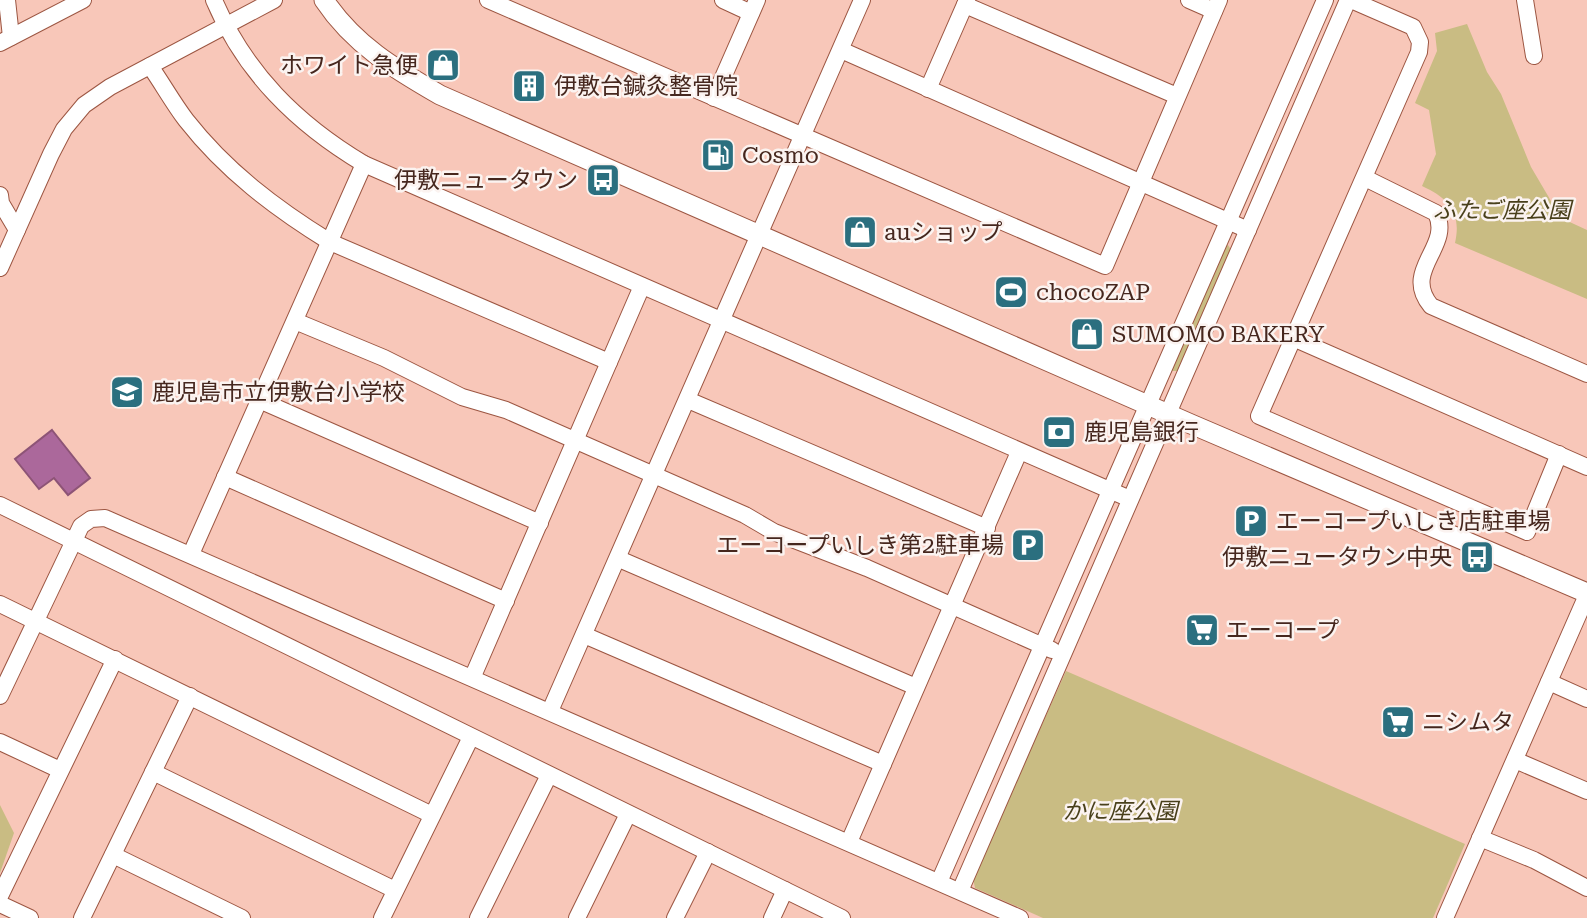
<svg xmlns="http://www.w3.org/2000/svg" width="1587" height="918" viewBox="0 0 1587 918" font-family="'Roboto Serif','Noto Sans JP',serif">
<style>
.green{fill:#c9bc83}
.water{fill:#ab689b;stroke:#8d5476;stroke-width:2}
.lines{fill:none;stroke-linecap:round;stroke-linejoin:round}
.minor-casing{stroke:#9c5642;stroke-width:18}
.tertiary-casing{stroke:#9c5642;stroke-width:21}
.minor{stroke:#fff;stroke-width:16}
.tertiary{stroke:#fff;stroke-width:19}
.labels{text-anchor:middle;stroke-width:5;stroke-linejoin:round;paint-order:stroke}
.poi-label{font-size:23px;fill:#46271e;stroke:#fbf3f0;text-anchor:start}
.park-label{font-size:23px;font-style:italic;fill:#49401b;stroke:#fbf3f0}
</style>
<rect width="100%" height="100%" fill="#f8c7b9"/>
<!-- green -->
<g class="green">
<path d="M 1467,24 L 1487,72 L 1501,94 L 1531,167 L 1561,218 L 1587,230 L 1587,299 L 1455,243 C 1462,212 1448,198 1422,186 L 1436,154 L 1429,110 L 1415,103 L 1437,51 L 1435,33 Z"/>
<path d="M 1228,245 L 1233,253 L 1182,371 L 1171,371 L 1221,247 Z"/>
<path d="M 1066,671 L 1465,844 L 1433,918 L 1043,918 L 975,888 L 973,878 Z"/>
<path d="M 0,805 L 14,833 L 0,873 Z"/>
</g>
<!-- water -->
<path class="water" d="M 52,430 L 90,478 L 68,495 L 54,478 L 39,489 L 15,459 Z"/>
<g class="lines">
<!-- minor casing -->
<g class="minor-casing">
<g id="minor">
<path d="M 7,0 L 11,37"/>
<path d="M 214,0 C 245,73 297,124 364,164 L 1130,499"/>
<path d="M 488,0 L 1105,266 L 1219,0"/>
<path d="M 723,0 L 751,13"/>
<path d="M 1189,0 L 1214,11"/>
<path d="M 1351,0 L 1413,27 L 1420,42 L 1419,52 L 1259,416 L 1527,532 L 1559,454"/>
<path d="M 1525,0 L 1534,56"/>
<path d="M 965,5 L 1177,96"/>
<path d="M 0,43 L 83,0"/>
<path d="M 841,50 L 1248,230"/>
<path d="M 150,66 C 162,83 173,103 186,120 C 226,171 275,208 330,242 L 609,362"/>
<path d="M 928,89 L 967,0"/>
<path d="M 714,98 L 757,0"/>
<path d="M 1365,178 L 1436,213 C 1453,247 1401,270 1431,306 L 1587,374"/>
<path d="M 0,195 L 1,203 L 17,230"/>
<path d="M 0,268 L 51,154 L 64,129 L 84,105 L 110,87 L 274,0"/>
<path d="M 295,321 L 384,358 L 462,397 L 506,410 L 745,515 L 774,532 L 867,568 L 1052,650"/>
<path d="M 1293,338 L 1587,467"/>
<path d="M 259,400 L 540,523"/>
<path d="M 688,400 L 987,528"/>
<path d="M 225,477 L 506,601"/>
<path d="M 0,505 L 842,918"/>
<path d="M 191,554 L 364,164"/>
<path d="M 619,559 L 916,687"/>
<path d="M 0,604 L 432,815"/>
<path d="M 584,635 L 883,764"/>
<path d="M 473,676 L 642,286"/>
<path d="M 1549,682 L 1587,699"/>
<path d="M 0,696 L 81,526 L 91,519 L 105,518 L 1020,918"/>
<path d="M 550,711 L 862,0"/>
<path d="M 0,742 L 60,770"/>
<path d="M 1515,760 L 1587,791"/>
<path d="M 153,772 L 395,890"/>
<path d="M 1480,838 L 1534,860 L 1587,888"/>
<path d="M 849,842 L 1019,452"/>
<path d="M 113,855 L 242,918"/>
<path d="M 939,882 L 1325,0"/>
<path d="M 960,891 L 1348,0"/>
<path d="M 0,896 L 115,659"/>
<path d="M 0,904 L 30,918"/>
<path d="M 82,918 L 190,696"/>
<path d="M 382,918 L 471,737"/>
<path d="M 478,918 L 549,775"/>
<path d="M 577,918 L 628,814"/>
<path d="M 675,918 L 708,852"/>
<path d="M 772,918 L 785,890"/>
<path d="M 1445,918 L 1587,595"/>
</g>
</g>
<!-- tertiary casing -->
<g class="tertiary-casing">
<path id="tertiary" d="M 324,0 C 354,45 395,69 440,95 L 1191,424 L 1587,593"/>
</g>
<!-- minor -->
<use href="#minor" class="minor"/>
<!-- tertiary -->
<use href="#tertiary" class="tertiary"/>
</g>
<!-- icons -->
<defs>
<g id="shop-square" transform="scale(1.75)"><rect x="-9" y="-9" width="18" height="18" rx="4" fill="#2b6f7f" stroke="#fbf3f0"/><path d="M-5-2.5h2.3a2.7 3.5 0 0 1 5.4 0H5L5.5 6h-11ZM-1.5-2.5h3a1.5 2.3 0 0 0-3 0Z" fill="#fff"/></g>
<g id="building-square" transform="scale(1.75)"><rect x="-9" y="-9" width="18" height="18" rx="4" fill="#2b6f7f" stroke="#fbf3f0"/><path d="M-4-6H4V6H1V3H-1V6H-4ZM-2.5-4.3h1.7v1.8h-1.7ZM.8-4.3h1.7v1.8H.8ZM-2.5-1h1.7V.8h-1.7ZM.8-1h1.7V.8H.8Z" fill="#fff"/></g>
<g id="fuel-square" transform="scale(1.75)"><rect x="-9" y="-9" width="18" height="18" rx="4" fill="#2b6f7f" stroke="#fbf3f0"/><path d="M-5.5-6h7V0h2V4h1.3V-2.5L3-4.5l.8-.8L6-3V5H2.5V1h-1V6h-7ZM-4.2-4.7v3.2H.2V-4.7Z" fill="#fff"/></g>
<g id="bus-square" transform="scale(1.75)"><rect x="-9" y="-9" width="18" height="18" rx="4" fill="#2b6f7f" stroke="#fbf3f0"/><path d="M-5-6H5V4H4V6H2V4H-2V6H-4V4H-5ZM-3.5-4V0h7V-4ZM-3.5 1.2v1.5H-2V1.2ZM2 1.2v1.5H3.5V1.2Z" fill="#fff"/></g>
<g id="stadium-square" transform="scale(1.75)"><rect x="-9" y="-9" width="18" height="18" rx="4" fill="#2b6f7f" stroke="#fbf3f0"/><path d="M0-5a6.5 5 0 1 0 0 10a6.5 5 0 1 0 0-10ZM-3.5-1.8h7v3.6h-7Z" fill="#fff"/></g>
<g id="school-square" transform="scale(1.75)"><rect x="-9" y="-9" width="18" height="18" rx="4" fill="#2b6f7f" stroke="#fbf3f0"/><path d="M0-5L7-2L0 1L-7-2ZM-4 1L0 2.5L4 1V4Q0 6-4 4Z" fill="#fff"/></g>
<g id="bank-square" transform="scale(1.75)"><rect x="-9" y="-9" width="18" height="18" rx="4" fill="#2b6f7f" stroke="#fbf3f0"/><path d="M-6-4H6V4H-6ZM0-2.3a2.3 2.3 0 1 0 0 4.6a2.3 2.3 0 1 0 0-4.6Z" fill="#fff"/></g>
<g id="parking-square" transform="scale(1.75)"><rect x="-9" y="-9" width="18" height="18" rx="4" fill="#2b6f7f" stroke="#fbf3f0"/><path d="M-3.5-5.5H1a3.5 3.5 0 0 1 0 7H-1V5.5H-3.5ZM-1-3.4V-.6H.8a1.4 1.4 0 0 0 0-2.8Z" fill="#fff"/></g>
<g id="supermarket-square" transform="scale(1.75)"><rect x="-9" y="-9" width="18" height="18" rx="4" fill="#2b6f7f" stroke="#fbf3f0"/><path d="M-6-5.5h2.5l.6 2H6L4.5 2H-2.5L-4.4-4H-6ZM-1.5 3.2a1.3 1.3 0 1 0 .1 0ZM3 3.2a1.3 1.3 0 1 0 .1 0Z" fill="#fff"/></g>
</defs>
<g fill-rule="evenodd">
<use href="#shop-square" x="443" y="65"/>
<use href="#building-square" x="529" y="86"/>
<use href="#fuel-square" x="718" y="155"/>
<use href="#bus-square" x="603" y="180"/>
<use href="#shop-square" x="860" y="232"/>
<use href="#stadium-square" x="1011" y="292"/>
<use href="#shop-square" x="1087" y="334"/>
<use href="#school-square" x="127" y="392"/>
<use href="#bank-square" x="1059" y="432"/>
<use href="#parking-square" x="1251" y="521"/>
<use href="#parking-square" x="1028" y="545"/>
<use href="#bus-square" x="1477" y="557"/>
<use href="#supermarket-square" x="1202" y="630"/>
<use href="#supermarket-square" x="1398" y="722"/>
</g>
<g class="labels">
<!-- poi labels -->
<g class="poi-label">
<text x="418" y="73" text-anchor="end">ホワイト急便</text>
<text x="554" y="94">伊敷台鍼灸整骨院</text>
<text x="742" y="163">Cosmo</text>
<text x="578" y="188" text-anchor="end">伊敷ニュータウン</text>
<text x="884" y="240">auショップ</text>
<text x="1036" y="300">chocoZAP</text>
<text x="1112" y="342">SUMOMO BAKERY</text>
<text x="152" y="400">鹿児島市立伊敷台小学校</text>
<text x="1084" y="440">鹿児島銀行</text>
<text x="1276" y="529">エーコープいしき店駐車場</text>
<text x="1004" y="553" text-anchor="end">エーコープいしき第2駐車場</text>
<text x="1452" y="565" text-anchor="end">伊敷ニュータウン中央</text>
<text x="1226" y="638">エーコープ</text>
<text x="1422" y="730">ニシムタ</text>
</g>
<!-- park labels -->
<g class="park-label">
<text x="1502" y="218">ふたご座公園</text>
<text x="1120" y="819">かに座公園</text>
</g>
</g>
</svg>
